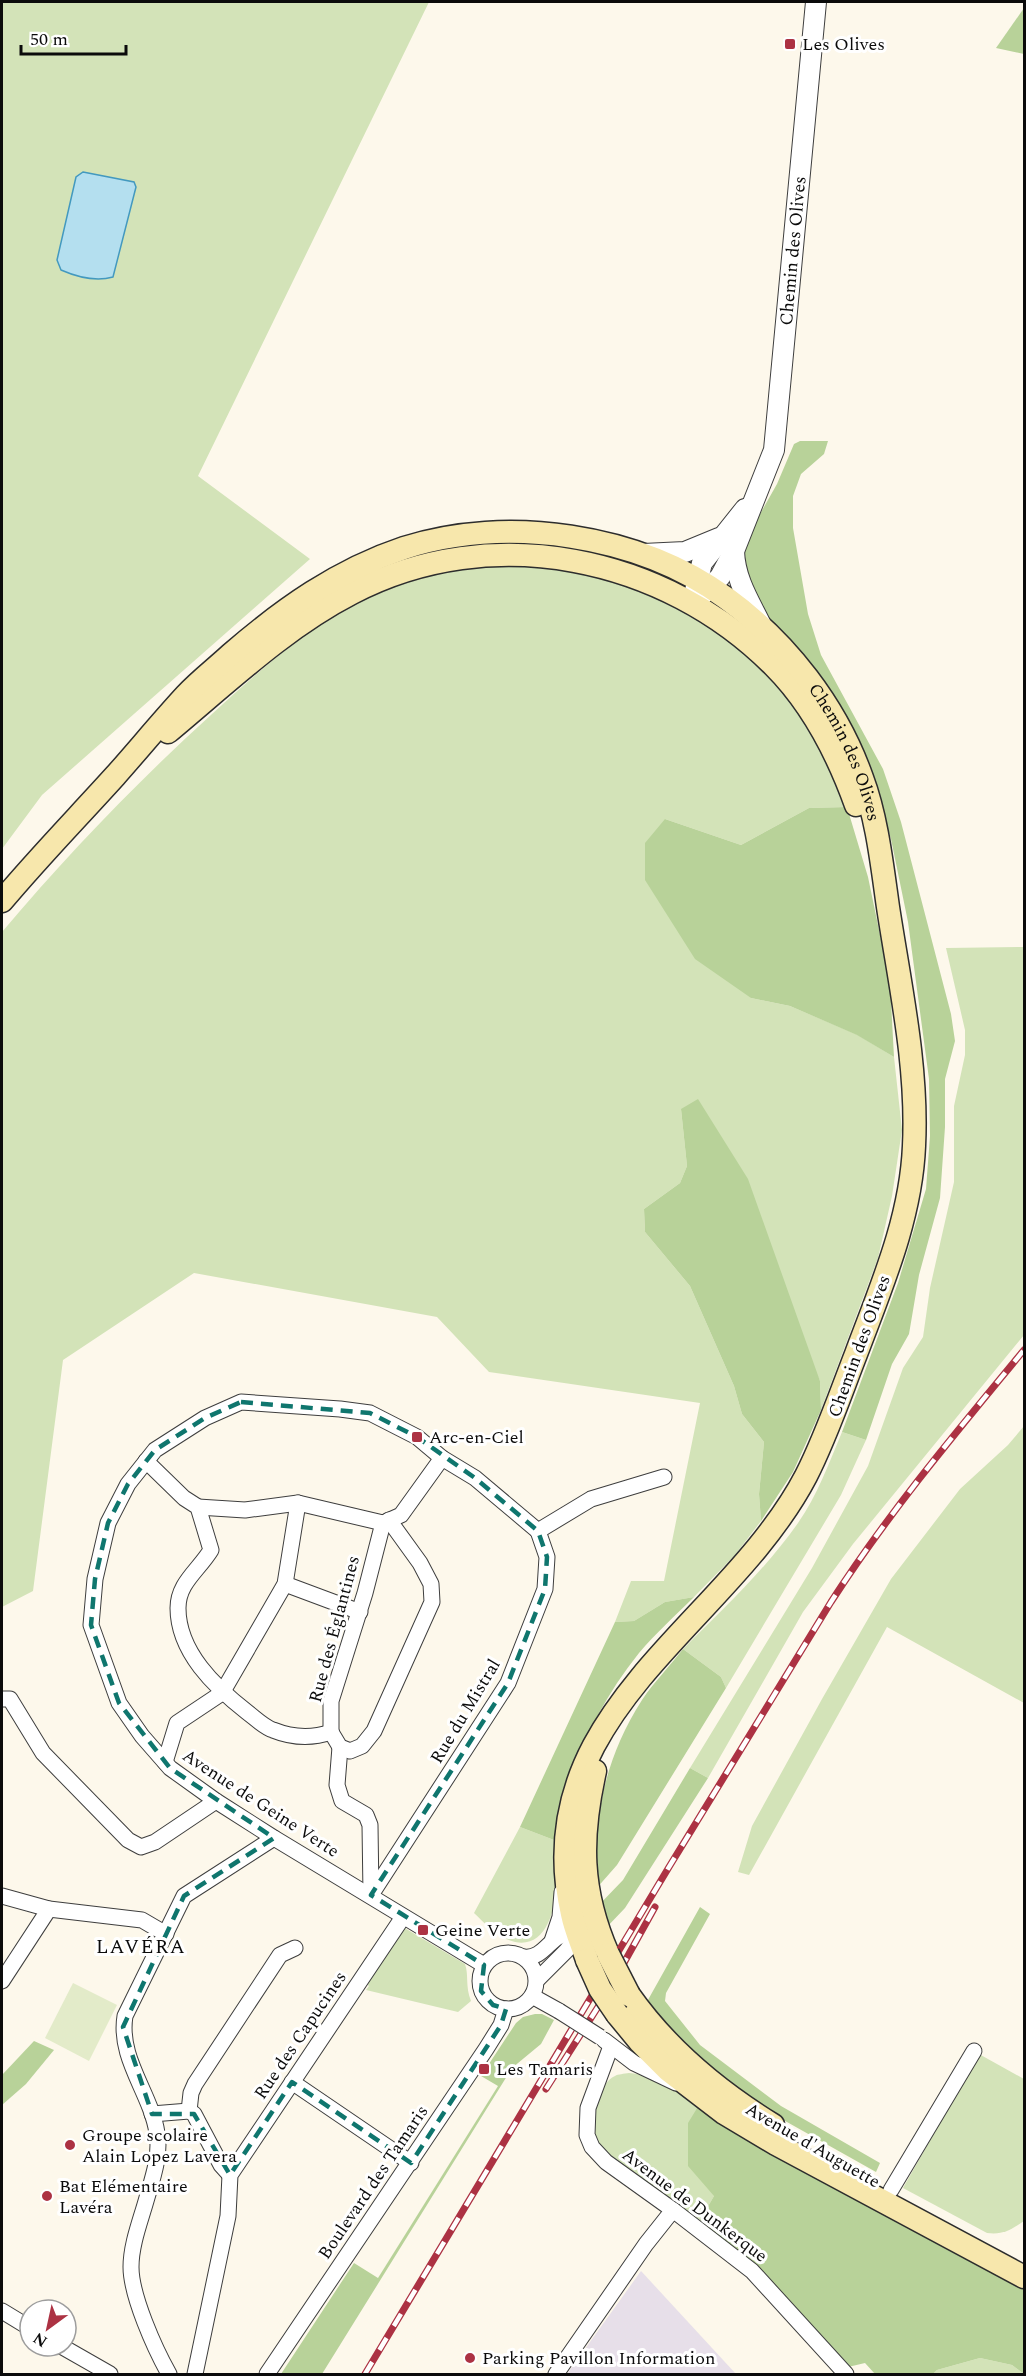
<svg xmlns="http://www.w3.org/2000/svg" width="1026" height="2376" viewBox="0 0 1026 2376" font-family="Spectral,serif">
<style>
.industrial{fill:#e7dfe9}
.green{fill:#d3e3b8}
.forest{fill:#b8d299}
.pitch{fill:#e3ebc9}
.water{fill:#b4dfef;stroke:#4399bf;stroke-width:1.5}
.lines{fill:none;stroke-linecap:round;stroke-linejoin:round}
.minor-casing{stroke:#3e3e3e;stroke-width:17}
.tertiary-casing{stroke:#3e3e3e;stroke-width:22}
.secondary-casing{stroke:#2d2d2d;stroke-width:25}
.minor{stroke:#fff;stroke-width:15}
.tertiary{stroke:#fff;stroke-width:20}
.secondary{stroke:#f7e7ac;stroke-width:22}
.rail-casing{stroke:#ac3243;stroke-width:7}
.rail{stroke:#fff;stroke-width:4.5;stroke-dasharray:14;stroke-linecap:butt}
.minor-bridge-casing{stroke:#3e3e3e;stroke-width:17;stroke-linecap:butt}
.secondary-bridge-casing{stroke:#2d2d2d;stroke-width:25;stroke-linecap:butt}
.minor-bridge{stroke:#fff;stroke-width:15}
.secondary-bridge{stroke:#f7e7ac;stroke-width:22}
.marked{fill:none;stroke:#0f766e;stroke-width:4.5;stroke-dasharray:12 8;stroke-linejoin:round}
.poi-dot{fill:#ac3243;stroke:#fff;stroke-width:2}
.labels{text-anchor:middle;stroke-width:6;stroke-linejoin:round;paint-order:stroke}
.poi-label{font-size:18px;fill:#0b0b0b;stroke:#fff;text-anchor:start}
.street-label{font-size:18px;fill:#0b0b0b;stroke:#fff}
.neighbourhood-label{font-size:20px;letter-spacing:1.5px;fill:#0b0b0b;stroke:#fff}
</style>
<rect width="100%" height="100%" fill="#fdf8eb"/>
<!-- industrial -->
<path class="industrial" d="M 641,2271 L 736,2374 L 567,2374 Z"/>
<!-- green -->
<g class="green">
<path d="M 2,2 L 429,2 L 198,476 L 310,559 L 42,795 L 2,849 Z"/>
<path d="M 493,563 L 562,566 L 672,600 L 755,659 L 799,706 L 833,768 L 847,807 L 809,808 L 741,845 L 665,819 L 751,998 L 790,1006 L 858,1035 L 894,1057 L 902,1130 L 892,1196 L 878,1258 L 821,1410 L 820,1381 L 681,1109 L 687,1166 L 680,1183 L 644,1209 L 645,1232 L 690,1286 L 734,1386 L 742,1414 L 764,1442 L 759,1494 L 761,1521 L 735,1555 L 694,1597 L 665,1602 L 634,1621 L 615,1622 L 631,1581 L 664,1581 L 700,1403 L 489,1372 L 437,1317 L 194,1273 L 63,1360 L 33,1591 L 2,1607 L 2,932 C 67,855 137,782 212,714 C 262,668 313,623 375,592 C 412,574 453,569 493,563 Z"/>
<path d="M 1024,947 L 1024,1335 L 853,1544 L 803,1612 L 708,1778 L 690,1768 L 812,1568 L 868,1466 L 903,1368 L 923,1337 L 930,1288 L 954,1182 L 954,1106 L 965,1055 L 965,1030 L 946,948 Z"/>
<path d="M 1024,1426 L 1024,1703 L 887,1627 L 749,1875 L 738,1872 L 752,1826 L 822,1699 L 891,1579 L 960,1489 L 1008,1445 Z"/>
<path d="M 842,1432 L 866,1440 L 841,1495 L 726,1688 L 721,1677 L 683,1649 C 723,1609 765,1570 798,1523 C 817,1496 829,1463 842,1432 Z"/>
<path d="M 520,1827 L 554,1840 C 554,1855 557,1871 556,1887 C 555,1916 542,1955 506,1939 C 493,1934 484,1922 474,1913 Z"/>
<path d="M 403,1927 L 465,1964 C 469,1975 465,1986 471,2001 L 458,2012 L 366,1990 L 369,1986 L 365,1983 Z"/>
<path d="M 979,2054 L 1024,2079 L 1024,2221 C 1011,2230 1003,2235 987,2233 L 903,2188 Z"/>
<path d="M 629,2073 C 655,2074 677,2092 699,2105 L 714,2196 L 700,2220 L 607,2153 C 600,2147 593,2140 592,2130 C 591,2114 599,2083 615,2076 C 618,2074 624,2074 629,2073 Z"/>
<path d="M 980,2358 L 1012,2365 L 1024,2374 L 933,2374 L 937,2370 Z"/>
</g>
<!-- forest -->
<g class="forest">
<path d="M 1024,8 L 1024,54 L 996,48 Z"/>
<path d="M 800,441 L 828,441 L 824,454 L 801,474 L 793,496 L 793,528 L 808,614 L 821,655 L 883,769 L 901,822 L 951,1014 L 955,1041 L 945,1079 L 945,1127 L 940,1198 L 919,1275 L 909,1334 L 892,1364 L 866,1440 L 842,1432 L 898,1283 L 926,1189 L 930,1136 L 929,1079 L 908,922 L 891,839 L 876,789 L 746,587 L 743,544 L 777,484 L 794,444 Z"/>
<path d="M 847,807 L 868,877 L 890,983 L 894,1057 L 857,1035 L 790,1006 L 751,998 L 695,959 L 645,880 L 645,843 L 665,819 L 741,845 L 809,808 Z"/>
<path d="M 698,1099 L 748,1179 L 820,1381 L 821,1410 L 793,1472 L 761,1521 L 759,1494 L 764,1442 L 742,1414 L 734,1386 L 690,1286 L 645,1232 L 644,1209 L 680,1183 L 687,1166 L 681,1109 Z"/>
<path d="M 694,1597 C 676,1615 656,1633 639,1653 C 594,1709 569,1770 554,1840 L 520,1827 L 615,1622 L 634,1621 L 665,1602 Z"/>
<path d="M 683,1649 L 721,1677 L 726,1688 L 617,1865 L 595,1890 C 594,1819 603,1761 642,1700 C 654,1682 670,1666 683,1649 Z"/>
<path d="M 690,1768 L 708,1778 L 625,1908 L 605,1929 L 597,1907 L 623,1880 Z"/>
<path d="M 700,1907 L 710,1914 L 666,1993 L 665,2001 L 700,2045 L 781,2106 L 880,2163 L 876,2172 L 762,2108 L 720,2081 L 644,2007 Z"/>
<path d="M 535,2014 L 542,2014 L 554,2020 L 541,2044 L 512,2068 L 322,2374 L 281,2374 L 354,2263 L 378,2278 L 498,2086 L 481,2076 L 516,2023 L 523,2017 Z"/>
<path d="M 34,2041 L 54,2050 L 26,2084 L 2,2105 L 2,2075 Z"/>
<path d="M 699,2105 L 1019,2282 L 1024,2290 L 1024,2374 L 1012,2365 L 980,2358 L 937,2370 L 933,2374 L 875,2374 L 865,2363 L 848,2367 L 780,2291 L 700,2220 L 714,2196 L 688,2166 L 688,2123 Z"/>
</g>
<!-- pitch -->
<path class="pitch" d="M 73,1983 L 117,2005 L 89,2061 L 45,2038 Z"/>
<!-- water -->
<path class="water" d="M 83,172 L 134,182 L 136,187 L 113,277 C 95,282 77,277 61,270 L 57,260 L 76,177 Z"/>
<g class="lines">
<!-- minor casing -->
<g class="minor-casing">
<g id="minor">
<path d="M 146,1461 L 184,1498 L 198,1507 L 211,1550 C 198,1571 178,1583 178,1608 C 178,1652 215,1687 247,1712 C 255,1718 264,1727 273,1730 C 293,1738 311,1739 331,1732"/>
<path d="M 198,1507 L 245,1510 L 298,1503 L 383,1523 L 401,1515 L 442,1458"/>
<path d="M 538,1531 L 591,1499 L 664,1477"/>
<path d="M 285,1584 L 360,1612"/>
<path d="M 2,1699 L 10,1699 L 43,1753 L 128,1840 L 141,1847 L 155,1842 L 216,1801"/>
<path d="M 331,1732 L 340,1747 L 350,1751 L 362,1746 L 374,1731 L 432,1602 L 431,1584 L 420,1563 L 389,1520"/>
<path d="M 331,1732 L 331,1701 L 365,1593 L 383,1523"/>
<path d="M 340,1747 L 337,1785 L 342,1801 L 366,1815 L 370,1825 L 371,1895"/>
<path d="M 165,1762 L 177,1723 L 222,1693 L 285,1584 L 298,1503"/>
<path d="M 371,1895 L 508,1683 L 545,1589 L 547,1557 L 538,1531"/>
<path d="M 2,1896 L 49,1909 L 142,1920 L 166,1934"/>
<path d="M 552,1941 L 560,1917 L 562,1892"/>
<circle cx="508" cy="1981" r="28"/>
<path d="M 524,1957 C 549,1960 552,1922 584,1936"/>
<path d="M 484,1965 L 274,1838 L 216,1801 L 170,1768 L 142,1736 L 119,1703 L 91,1625 L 95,1579 L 108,1523 L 128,1484 L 155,1450 L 205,1418 L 241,1402 L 340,1409 L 370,1413 L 417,1437 L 442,1458 L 475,1478 L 538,1531"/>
<path d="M 537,1980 L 567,1950 L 580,1931"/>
<path d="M 2,1981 L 49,1909"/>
<path d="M 532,1996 L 559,2011"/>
<path d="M 604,2040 L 634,2063 L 676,2083"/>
<path d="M 611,2046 L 588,2108 L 587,2135 L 592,2147 L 606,2162 L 673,2210 L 752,2271 L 846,2374"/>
<path d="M 292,2082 L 411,2163"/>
<path d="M 189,2111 L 191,2093 L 195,2084 L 280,1955 L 295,1948"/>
<path d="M 152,2114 L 189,2111 L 194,2114 L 221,2165 L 230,2175"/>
<path d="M 891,2190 L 974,2051"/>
<path d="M 2,2311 L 30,2328"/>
<path d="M 61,2346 L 110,2374"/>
<path d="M 169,2374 C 155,2349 131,2296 131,2267 C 131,2245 140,2222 146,2201 C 152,2180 161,2156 157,2133 C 151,2093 118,2059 125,2016 L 184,1896 L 274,1838"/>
<path d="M 195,2374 L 228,2216 L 230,2175 L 403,1917"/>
<path d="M 267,2374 L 486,2049 L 501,2025 L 506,2009"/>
<path d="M 556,2374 L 646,2244 L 673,2210"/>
</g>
</g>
<!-- tertiary casing -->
<g class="tertiary-casing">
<g id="tertiary">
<path d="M 734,551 C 735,580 750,602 762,627"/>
<path d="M 643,554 L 685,552 L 719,538"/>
<path d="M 694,595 L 702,563 L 745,509"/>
<path id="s1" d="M 699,598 L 720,577 L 734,551 L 774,450 L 816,2"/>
</g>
</g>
<!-- secondary casing -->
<g class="secondary-casing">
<g id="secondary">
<path d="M 168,732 C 227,683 284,628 352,593 C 491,520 665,556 774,666 C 811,703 838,755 856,805"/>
<path id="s2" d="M 2,901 C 38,858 77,818 115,776 C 139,749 162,721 186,695 C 200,680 216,668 231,654 C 283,609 338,570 404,548 C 507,515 638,534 726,598 C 787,642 837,707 862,778 C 877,818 882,865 888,907 C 900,986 918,1066 914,1146 C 911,1219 881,1287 856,1354 C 840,1395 826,1437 806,1476 C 727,1627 526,1712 572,1914 C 575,1929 582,1945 587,1960"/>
<path d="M 595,1771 C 580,1838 580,1890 608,1954"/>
<path d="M 629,1995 C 667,2049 716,2090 773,2125"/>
<path d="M 617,2014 L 640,2042 L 668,2070 L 724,2113 L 776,2144 L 1024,2277"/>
</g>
</g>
<!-- minor -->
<use href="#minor" class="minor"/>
<!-- tertiary -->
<use href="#tertiary" class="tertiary"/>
<!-- secondary -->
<use href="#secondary" class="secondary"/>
<!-- rail casing -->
<g class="rail-casing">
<g id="rail">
<path d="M 546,2089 L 610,1988 L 655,1907"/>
<path d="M 365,2374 L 669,1867 L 831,1602 C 889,1512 957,1431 1024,1350"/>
</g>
</g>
<!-- rail -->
<use href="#rail" class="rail"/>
<!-- minor-bridge casing -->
<g class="minor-bridge-casing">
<path id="minor-bridge" d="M 559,2011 L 600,2037"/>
</g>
<!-- secondary-bridge casing -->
<g class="secondary-bridge-casing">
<g id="secondary-bridge">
<path d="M 608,1954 L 629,1995"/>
<path d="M 587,1960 L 600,1989 L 617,2014"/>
</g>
</g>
<!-- minor-bridge -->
<use href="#minor-bridge" class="minor-bridge"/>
<!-- secondary-bridge -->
<use href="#secondary-bridge" class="secondary-bridge"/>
</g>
<!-- marked area -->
<path class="marked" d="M 241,1402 L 370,1413 L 417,1437 L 475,1478 L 538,1531 L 547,1557 L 545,1589 L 508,1683 L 371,1895 L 484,1965 L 481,1991 L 493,2005 L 506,2009 L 501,2025 L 411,2163 L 292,2082 L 230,2175 L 194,2114 L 152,2114 L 123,2027 L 184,1896 L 274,1838 L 170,1768 L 119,1703 L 91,1625 L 95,1579 L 108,1523 L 128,1484 L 155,1450 L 205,1418 Z"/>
<!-- markers -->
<g class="poi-dot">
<rect x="784" y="38" width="12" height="12" rx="3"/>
<rect x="411" y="1431" width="12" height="12" rx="3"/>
<rect x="417" y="1924" width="12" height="12" rx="3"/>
<rect x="478" y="2063" width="12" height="12" rx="3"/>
<circle cx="70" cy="2145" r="6"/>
<circle cx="47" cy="2196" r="6"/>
<circle cx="470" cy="2358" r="6"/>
</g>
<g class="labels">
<!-- poi labels -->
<g class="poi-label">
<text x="802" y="50">Les Olives</text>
<text x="429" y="1443">Arc-en-Ciel</text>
<text x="435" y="1936">Geine Verte</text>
<text x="496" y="2075">Les Tamaris</text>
<text x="82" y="2141">Groupe scolaire<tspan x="82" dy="21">Alain Lopez Lavera</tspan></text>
<text x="59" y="2192">Bat Elémentaire<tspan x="59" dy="21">Lavéra</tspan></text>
<text x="482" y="2364">Parking Pavillon Information</text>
</g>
<!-- street labels -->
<g class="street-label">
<text dy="6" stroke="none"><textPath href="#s1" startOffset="368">Chemin des Olives</textPath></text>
<text dy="6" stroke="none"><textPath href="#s2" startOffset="1077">Chemin des Olives</textPath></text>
<text transform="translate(859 1346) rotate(-70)" y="6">Chemin des Olives</text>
<text transform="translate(334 1629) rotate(-75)" y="6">Rue des Églantines</text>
<text transform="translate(465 1711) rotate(-59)" y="6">Rue du Mistral</text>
<text transform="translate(261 1803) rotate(33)" y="6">Avenue de Geine Verte</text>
<text transform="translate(300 2035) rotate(-56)" y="6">Rue des Capucines</text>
<text transform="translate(813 2145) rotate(30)" y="6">Avenue d'Auguette</text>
<text transform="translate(373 2182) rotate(-56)" y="6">Boulevard des Tamaris</text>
<text transform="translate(695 2205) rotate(37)" y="6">Avenue de Dunkerque</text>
</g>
<!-- neighbourhood labels -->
<g class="neighbourhood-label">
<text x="141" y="1953">LAVÉRA</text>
</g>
</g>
<!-- border -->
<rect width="1026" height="2376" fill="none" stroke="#0b0b0b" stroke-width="6"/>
<!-- north arrow -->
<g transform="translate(48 2328) rotate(213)"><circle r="28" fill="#ffffff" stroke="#9d9d9d" stroke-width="1.5"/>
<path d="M0-4.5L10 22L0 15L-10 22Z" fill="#ac3243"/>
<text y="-9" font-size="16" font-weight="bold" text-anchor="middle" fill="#0b0b0b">N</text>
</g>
<!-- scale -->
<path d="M21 45v9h105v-9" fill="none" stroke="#0b0b0b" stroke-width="3"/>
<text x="30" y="45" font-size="18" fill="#0b0b0b" stroke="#ffffff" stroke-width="4.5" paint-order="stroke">50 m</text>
</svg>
